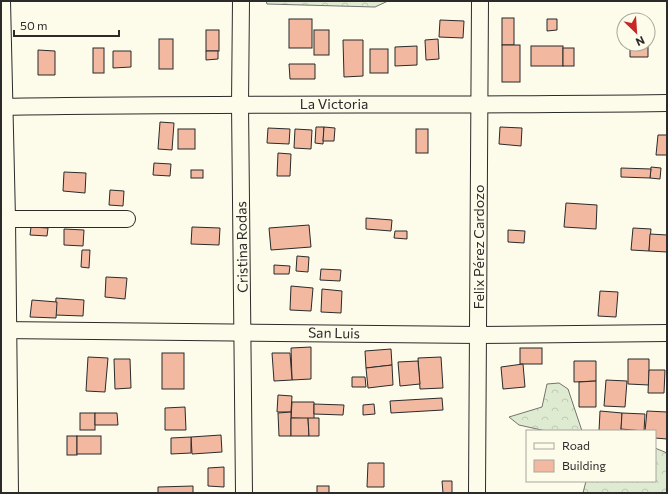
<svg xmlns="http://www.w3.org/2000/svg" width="668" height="494" viewBox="0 0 668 494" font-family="Commissioner,sans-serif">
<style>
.forest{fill:url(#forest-crowns);stroke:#74746e}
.building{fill:#f2b8a0;stroke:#2b2b2b}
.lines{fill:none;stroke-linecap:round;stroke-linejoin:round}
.minor-casing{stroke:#2b2b2b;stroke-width:18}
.minor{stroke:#fdfbea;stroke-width:16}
.labels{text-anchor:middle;stroke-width:3;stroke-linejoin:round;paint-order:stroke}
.street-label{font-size:14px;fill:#2b2b2b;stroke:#fdfbea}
</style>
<defs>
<pattern id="forest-crowns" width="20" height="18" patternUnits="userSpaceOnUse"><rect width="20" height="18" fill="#deebd1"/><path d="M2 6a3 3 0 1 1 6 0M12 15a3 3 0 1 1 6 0" fill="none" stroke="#bfcab4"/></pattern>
</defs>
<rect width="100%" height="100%" fill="#fdfbea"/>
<!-- forest -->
<g class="forest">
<path d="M 266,1 L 388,1 L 375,7 L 267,4 Z"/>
<path d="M 559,383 L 568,389 L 582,431 L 546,431 L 519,425 L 509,417 L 542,407 L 547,384 Z"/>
<path d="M 655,448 L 667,453 L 667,493 L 583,493 L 586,481 L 655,481 Z"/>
</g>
<!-- building -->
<g class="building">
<rect x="502" y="18" width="12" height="27"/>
<rect x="289" y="19" width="23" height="29"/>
<path d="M 547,19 L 557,19 L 557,30 L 547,31 Z"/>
<path d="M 630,19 L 648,19 L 648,57 L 630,57 L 630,44 L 648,44 L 648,20 L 630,20 Z"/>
<path d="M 440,20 L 464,21 L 463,38 L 439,37 Z"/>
<rect x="206" y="30" width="13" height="21"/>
<rect x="314" y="30" width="15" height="25"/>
<rect x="159" y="39" width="14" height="30"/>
<path d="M 438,39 L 439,59 L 426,60 L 425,40 Z"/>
<path d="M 343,40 L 363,40 L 363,76 L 344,77 Z"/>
<rect x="502" y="45" width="18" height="37"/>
<path d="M 417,46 L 417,65 L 395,66 L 395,47 Z"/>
<rect x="531" y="46" width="32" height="20"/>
<rect x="93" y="48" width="11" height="25"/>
<rect x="563" y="48" width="11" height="18"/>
<rect x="370" y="49" width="18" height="24"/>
<path d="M 38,50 L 55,51 L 55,75 L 38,75 Z"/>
<path d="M 113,51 L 131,51 L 131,67 L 113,68 Z"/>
<path d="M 206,51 L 218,51 L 218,59 L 206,60 Z"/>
<path d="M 289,64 L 315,64 L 315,79 L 290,79 Z"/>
<path d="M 160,122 L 174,123 L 172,150 L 158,149 Z"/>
<path d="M 316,127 L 324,127 L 323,144 L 315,143 Z"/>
<path d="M 324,127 L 335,128 L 334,141 L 323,141 Z"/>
<path d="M 500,127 L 522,128 L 521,146 L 499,144 Z"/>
<path d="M 268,128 L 290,129 L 289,144 L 267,143 Z"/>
<rect x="178" y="129" width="17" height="20"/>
<path d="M 295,129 L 312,130 L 311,149 L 294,148 Z"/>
<rect x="416" y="129" width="12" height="24"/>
<path d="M 658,135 L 667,135 L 667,155 L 656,155 Z"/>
<path d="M 278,153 L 291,154 L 290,176 L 277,176 Z"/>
<path d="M 154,163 L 171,164 L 170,176 L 153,175 Z"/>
<path d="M 651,167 L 661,168 L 660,179 L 650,178 Z"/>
<path d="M 621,168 L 651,169 L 650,178 L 621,177 Z"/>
<rect x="191" y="170" width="12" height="8"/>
<path d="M 64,172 L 86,173 L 85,193 L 63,191 Z"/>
<path d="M 110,190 L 124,191 L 123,206 L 109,205 Z"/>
<path d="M 566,203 L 597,205 L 596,229 L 564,227 Z"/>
<path d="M 366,218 L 392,220 L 391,231 L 366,229 Z"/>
<path d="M 309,225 L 311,247 L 271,250 L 269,228 Z"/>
<path d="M 31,227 L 48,228 L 47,236 L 30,235 Z"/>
<path d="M 192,227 L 220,228 L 219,245 L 191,244 Z"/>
<path d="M 633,228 L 651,229 L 649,251 L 631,250 Z"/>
<path d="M 64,229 L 84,230 L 83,246 L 64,245 Z"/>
<path d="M 508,230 L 525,231 L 524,243 L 508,242 Z"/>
<path d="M 395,231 L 407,231 L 407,239 L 394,238 Z"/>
<path d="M 650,234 L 667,235 L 667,252 L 649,251 Z"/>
<path d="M 82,250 L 90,250 L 89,268 L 81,267 Z"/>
<path d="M 297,256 L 309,257 L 308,272 L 296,271 Z"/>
<path d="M 274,265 L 290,266 L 289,274 L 274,274 Z"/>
<path d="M 321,269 L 341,270 L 340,281 L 320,280 Z"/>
<path d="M 106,277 L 127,278 L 125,299 L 105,297 Z"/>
<path d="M 291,286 L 313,288 L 311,311 L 290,310 Z"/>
<path d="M 322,289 L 342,291 L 341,313 L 321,312 Z"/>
<path d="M 600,291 L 618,292 L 616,317 L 598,316 Z"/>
<path d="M 56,298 L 84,300 L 83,316 L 55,315 Z"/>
<path d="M 32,300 L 57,302 L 56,318 L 30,317 Z"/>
<path d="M 311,347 L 311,379 L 292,380 L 291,348 Z"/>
<rect x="520" y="348" width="22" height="16"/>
<path d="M 391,349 L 392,365 L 366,368 L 365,351 Z"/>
<rect x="162" y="353" width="22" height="36"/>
<path d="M 272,353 L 290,353 L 292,380 L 274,381 Z"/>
<path d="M 88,357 L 108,358 L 105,392 L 86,391 Z"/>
<path d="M 441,357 L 443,388 L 420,389 L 418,358 Z"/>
<path d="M 114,359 L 130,359 L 131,388 L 115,389 Z"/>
<path d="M 628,359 L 649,359 L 649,385 L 628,384 Z"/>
<path d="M 418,361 L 420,384 L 400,386 L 398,362 Z"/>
<path d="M 574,361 L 596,361 L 596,381 L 574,382 Z"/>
<path d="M 523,364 L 525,387 L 503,389 L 501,367 Z"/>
<path d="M 392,365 L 393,385 L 368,388 L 366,368 Z"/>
<path d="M 649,370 L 665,370 L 664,393 L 648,393 Z"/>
<path d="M 352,377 L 365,377 L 366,387 L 352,387 Z"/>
<path d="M 606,380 L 627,381 L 625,407 L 604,406 Z"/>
<path d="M 596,381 L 596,407 L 579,407 L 579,382 Z"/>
<path d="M 278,395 L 292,396 L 291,412 L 277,412 Z"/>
<path d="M 442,398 L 443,410 L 391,413 L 390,401 Z"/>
<path d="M 292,402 L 314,402 L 314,419 L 291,418 Z"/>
<path d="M 314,404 L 344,405 L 343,415 L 314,414 Z"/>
<path d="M 374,404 L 375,414 L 363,415 L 363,405 Z"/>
<path d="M 185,407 L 186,430 L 165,430 L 165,408 Z"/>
<path d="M 600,411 L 622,413 L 621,431 L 599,431 Z"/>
<path d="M 647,411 L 667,412 L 667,439 L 655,438 L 655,431 L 645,431 Z"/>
<path d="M 291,412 L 291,436 L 279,436 L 278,413 Z"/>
<rect x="80" y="413" width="15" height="17"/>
<path d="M 95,413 L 117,413 L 118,425 L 95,425 Z"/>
<path d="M 622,413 L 645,414 L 644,431 L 621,429 Z"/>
<path d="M 291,418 L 308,418 L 309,436 L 291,436 Z"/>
<path d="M 308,418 L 319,418 L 319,436 L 309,436 Z"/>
<path d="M 221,435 L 222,452 L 192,454 L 191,437 Z"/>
<rect x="67" y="436" width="10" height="19"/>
<rect x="77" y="436" width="24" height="18"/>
<path d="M 191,437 L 191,453 L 171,454 L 171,438 Z"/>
<path d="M 368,463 L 384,463 L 384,487 L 367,487 Z"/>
<path d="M 224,467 L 224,487 L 208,486 L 208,468 Z"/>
<path d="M 442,481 L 452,481 L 452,493 L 443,493 Z"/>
<path d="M 193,486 L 193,493 L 158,493 L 158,487 Z"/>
<rect x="317" y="486" width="12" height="7"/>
</g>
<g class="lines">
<!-- minor casing -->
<g class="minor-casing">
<g id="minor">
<path d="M 2,1 L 7,219 L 10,493"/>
<path d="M 241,1 L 240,104 L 244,493"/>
<path d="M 1,107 C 223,103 445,106 667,103"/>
<path d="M 7,219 L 127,219"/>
<path d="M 1,330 L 478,335 L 667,333"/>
<path d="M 477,493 L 480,1"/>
</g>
</g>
<!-- minor -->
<use href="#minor" class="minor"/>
</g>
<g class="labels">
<!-- street labels -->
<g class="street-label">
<text x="334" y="109">La Victoria</text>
<text transform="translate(242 247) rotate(-91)" y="5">Cristina Rodas</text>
<text transform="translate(479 247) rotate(-90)" y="5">Felix Pérez Cardozo</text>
<text transform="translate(334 333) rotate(1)" y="5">San Luis</text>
</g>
</g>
<!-- border -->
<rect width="668" height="494" fill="none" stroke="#2b2b2b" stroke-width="4"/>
<!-- legend -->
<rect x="526" y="430" width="130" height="52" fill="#fdfbea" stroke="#a9a89e"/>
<rect x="534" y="443" width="20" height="6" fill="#fdfbea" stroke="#a9a89e"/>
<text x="562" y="450" font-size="12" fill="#2b2b2b">Road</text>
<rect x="534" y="460" width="20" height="12" fill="#f2b8a0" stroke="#a9a89e"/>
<text x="562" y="470" font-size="12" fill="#2b2b2b">Building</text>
<!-- north arrow -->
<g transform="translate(636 32) rotate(155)"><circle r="19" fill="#fdfbea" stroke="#a9a89e"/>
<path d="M0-3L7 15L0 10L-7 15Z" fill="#c62828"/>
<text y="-6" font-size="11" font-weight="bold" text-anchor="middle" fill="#2b2b2b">N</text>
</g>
<!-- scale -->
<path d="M14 30v6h105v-6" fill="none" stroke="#2b2b2b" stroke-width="2"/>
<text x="20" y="30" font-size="12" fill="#2b2b2b" stroke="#fdfbea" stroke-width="3" paint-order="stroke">50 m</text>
</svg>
